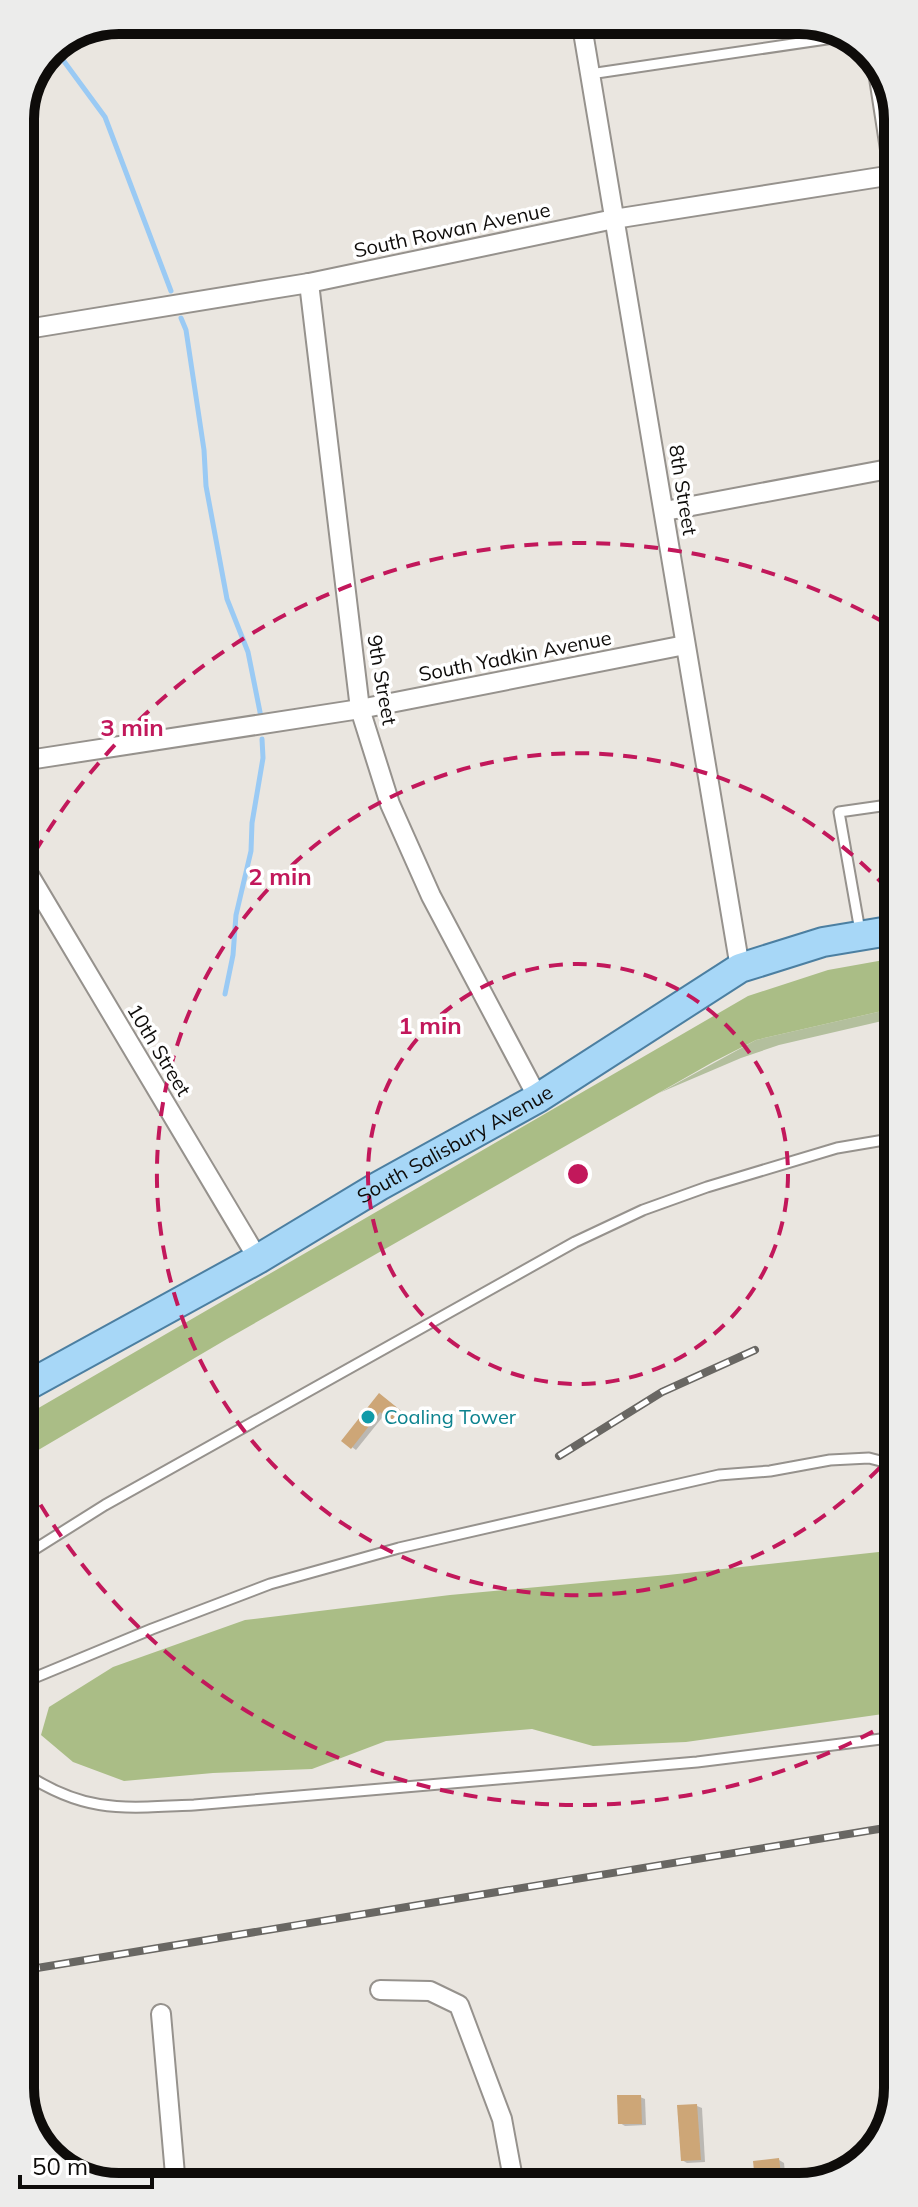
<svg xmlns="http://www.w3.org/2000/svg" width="918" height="2207" viewBox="0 0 918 2207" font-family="Mulish,sans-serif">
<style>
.green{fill:#b3bf9d}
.forest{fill:#aabd86}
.shadow{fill:#0003}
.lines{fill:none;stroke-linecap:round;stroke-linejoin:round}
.stream{stroke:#9acaf4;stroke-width:5}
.building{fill:#cda677}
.lane-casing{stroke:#96928d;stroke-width:13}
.street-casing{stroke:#96928d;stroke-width:22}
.secondary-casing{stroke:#96928d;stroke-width:28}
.primary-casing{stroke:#4c7fa1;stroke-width:32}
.lane{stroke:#fff;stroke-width:9}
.street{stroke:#fff;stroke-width:18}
.secondary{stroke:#fff;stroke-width:24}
.primary{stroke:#a7d7f7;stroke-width:28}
.rail-casing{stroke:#696763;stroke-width:8}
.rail{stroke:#fff;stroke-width:5;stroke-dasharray:15;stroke-linecap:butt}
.ring{fill:none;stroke:#c2185b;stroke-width:4;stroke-dasharray:14 10}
.culture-dot{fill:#0f9aa8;stroke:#fff;stroke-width:3}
.labels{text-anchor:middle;stroke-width:7;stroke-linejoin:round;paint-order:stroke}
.street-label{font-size:20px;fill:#0e0c0a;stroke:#fff}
.culture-label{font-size:20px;fill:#0d838f;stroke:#fff;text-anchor:start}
.rim{fill:none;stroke:#0e0c0a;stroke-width:10}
.centre{fill:#c2185b;stroke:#fff;stroke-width:4}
.ring-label{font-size:24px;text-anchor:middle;font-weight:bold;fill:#c2185b;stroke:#fff;stroke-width:7;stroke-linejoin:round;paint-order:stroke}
</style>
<rect width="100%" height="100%" fill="#eae6e0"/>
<!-- green -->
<path class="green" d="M 895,1008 L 895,1018 L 779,1045 L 741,1058 L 659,1093 L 756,1040 Z"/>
<!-- forest -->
<g class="forest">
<path d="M 895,958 L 895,1008 L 756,1040 L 713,1062 L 227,1339 L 23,1459 L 23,1417 L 748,996 L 828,970 Z"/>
<path d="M 897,1550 L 897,1712 L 686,1742 L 593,1746 L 532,1729 L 386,1741 L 312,1769 L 213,1773 L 124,1781 L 73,1762 L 41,1735 L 49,1707 L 113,1667 L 245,1620 L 450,1595 L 668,1575 Z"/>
</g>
<!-- shadow -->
<g class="shadow">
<path d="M 384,1398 L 404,1413 L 397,1422 L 385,1414 L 356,1450 L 352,1447 Z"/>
<path d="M 640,2097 L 645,2099 L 646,2125 L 625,2126 L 620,2123 Z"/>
<path d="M 697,2106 L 702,2108 L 705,2162 L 687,2163 L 682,2160 Z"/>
<path d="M 779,2160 L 784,2163 L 786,2182 L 757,2182 L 756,2163 Z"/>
<path d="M 741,2173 L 746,2176 L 746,2182 L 714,2183 Z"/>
</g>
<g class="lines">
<!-- stream -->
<g class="stream">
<path d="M 49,50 L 63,60 L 105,117 L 171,291"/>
<path d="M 181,318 L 186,330 L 204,450 L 206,486 L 227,599 L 248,652 L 261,717"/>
<path d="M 225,994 L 233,955 L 236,915 L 251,851 L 252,823 L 263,758 L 262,739"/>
</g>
</g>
<!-- building -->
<g class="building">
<path d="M 379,1393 L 400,1410 L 391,1421 L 380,1412 L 351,1449 L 341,1441 Z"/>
<path d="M 617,2095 L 641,2095 L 642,2124 L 618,2124 Z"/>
<path d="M 697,2104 L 701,2160 L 681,2161 L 677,2105 Z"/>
<path d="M 779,2158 L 782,2182 L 755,2182 L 753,2161 Z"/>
<path d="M 741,2171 L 743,2182 L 712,2183 L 711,2174 Z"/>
</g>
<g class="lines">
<!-- lane casing -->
<g class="lane-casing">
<g id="lane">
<path d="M 590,74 L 847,36"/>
<path d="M 860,931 L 839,812 L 895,804"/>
<path d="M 24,1556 L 105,1505 L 575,1242 L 643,1210 L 707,1187 L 837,1148 L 896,1138"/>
<path d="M 24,1682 L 152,1629 L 270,1584 L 399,1548 L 719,1475 L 770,1471 L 830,1460 L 869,1458 L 896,1465"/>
<path d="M 24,1773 C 86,1814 124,1808 194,1805 L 697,1762 L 897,1737"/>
</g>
</g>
<!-- street casing -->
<g class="street-casing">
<g id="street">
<path d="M 581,20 L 740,968"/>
<path d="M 309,283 L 360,709 L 390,804 L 431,896 L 538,1098"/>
<path d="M 21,330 L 309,283 L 614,219 L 893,175"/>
<path d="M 665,511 L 894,468"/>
<path d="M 22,761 L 360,709 L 685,645"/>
<path d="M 22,863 L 258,1259"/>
<path d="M 380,1990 L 430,1991 L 459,2005 L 502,2119 L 514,2184"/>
<path d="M 161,2014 L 176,2186"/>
</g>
</g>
<!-- secondary casing -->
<g class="secondary-casing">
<path id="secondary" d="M 881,71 L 893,149"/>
</g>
<!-- primary casing -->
<g class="primary-casing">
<g id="primary">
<path id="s1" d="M 23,1388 L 258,1259 L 379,1186 L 538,1098 L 740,968 L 823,942 L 895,930"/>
</g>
</g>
<!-- lane -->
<use href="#lane" class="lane"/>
<!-- street -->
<use href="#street" class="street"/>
<!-- secondary -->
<use href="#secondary" class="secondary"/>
<!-- primary -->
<use href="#primary" class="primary"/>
<!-- rail casing -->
<g class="rail-casing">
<g id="rail">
<path d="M 559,1456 L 662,1392 L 755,1350"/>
<path d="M 25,1970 L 897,1826"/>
</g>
</g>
<!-- rail -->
<use href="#rail" class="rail"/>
</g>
<!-- distance rings -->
<g class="ring">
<circle cx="578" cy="1174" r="210"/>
<path d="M896 1450A421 421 0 1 1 893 895"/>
<path d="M894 1720A631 631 0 0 1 26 1480M23 873A631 631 0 0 1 894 628"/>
</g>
<!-- markers -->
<circle class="culture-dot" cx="368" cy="1417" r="8"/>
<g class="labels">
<!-- street labels -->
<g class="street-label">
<text transform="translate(452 230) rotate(-12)" y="7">South Rowan Avenue</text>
<text transform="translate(683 490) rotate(81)" y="7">8th Street</text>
<text transform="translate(515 656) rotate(-11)" y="7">South Yadkin Avenue</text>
<text transform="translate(382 680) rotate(80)" y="7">9th Street</text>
<text transform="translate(159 1050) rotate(59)" y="7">10th Street</text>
<text dy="7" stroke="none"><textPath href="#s1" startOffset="496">South Salisbury Avenue</textPath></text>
</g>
<!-- culture labels -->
<g class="culture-label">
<text x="384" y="1424">Coaling Tower</text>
</g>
</g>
<!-- crop -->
<path d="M0 0H918V2207H0ZM119 34H799A85 85 0 0 1 884 119V2088A85 85 0 0 1 799 2173H119A85 85 0 0 1 34 2088V119A85 85 0 0 1 119 34Z" fill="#ececeb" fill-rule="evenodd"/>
<path class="rim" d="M119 34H799A85 85 0 0 1 884 119V2088A85 85 0 0 1 799 2173H119A85 85 0 0 1 34 2088V119A85 85 0 0 1 119 34Z"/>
<circle cx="578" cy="1174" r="12" class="centre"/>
<g class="ring-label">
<text x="132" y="736">3 min</text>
<text x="280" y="885">2 min</text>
<text x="430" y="1034">1 min</text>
</g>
<!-- scale -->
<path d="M20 2175v12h132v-12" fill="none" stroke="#0e0c0a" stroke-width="4"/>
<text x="32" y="2175" font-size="24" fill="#0e0c0a" stroke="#ffffff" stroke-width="6" paint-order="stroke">50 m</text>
</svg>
